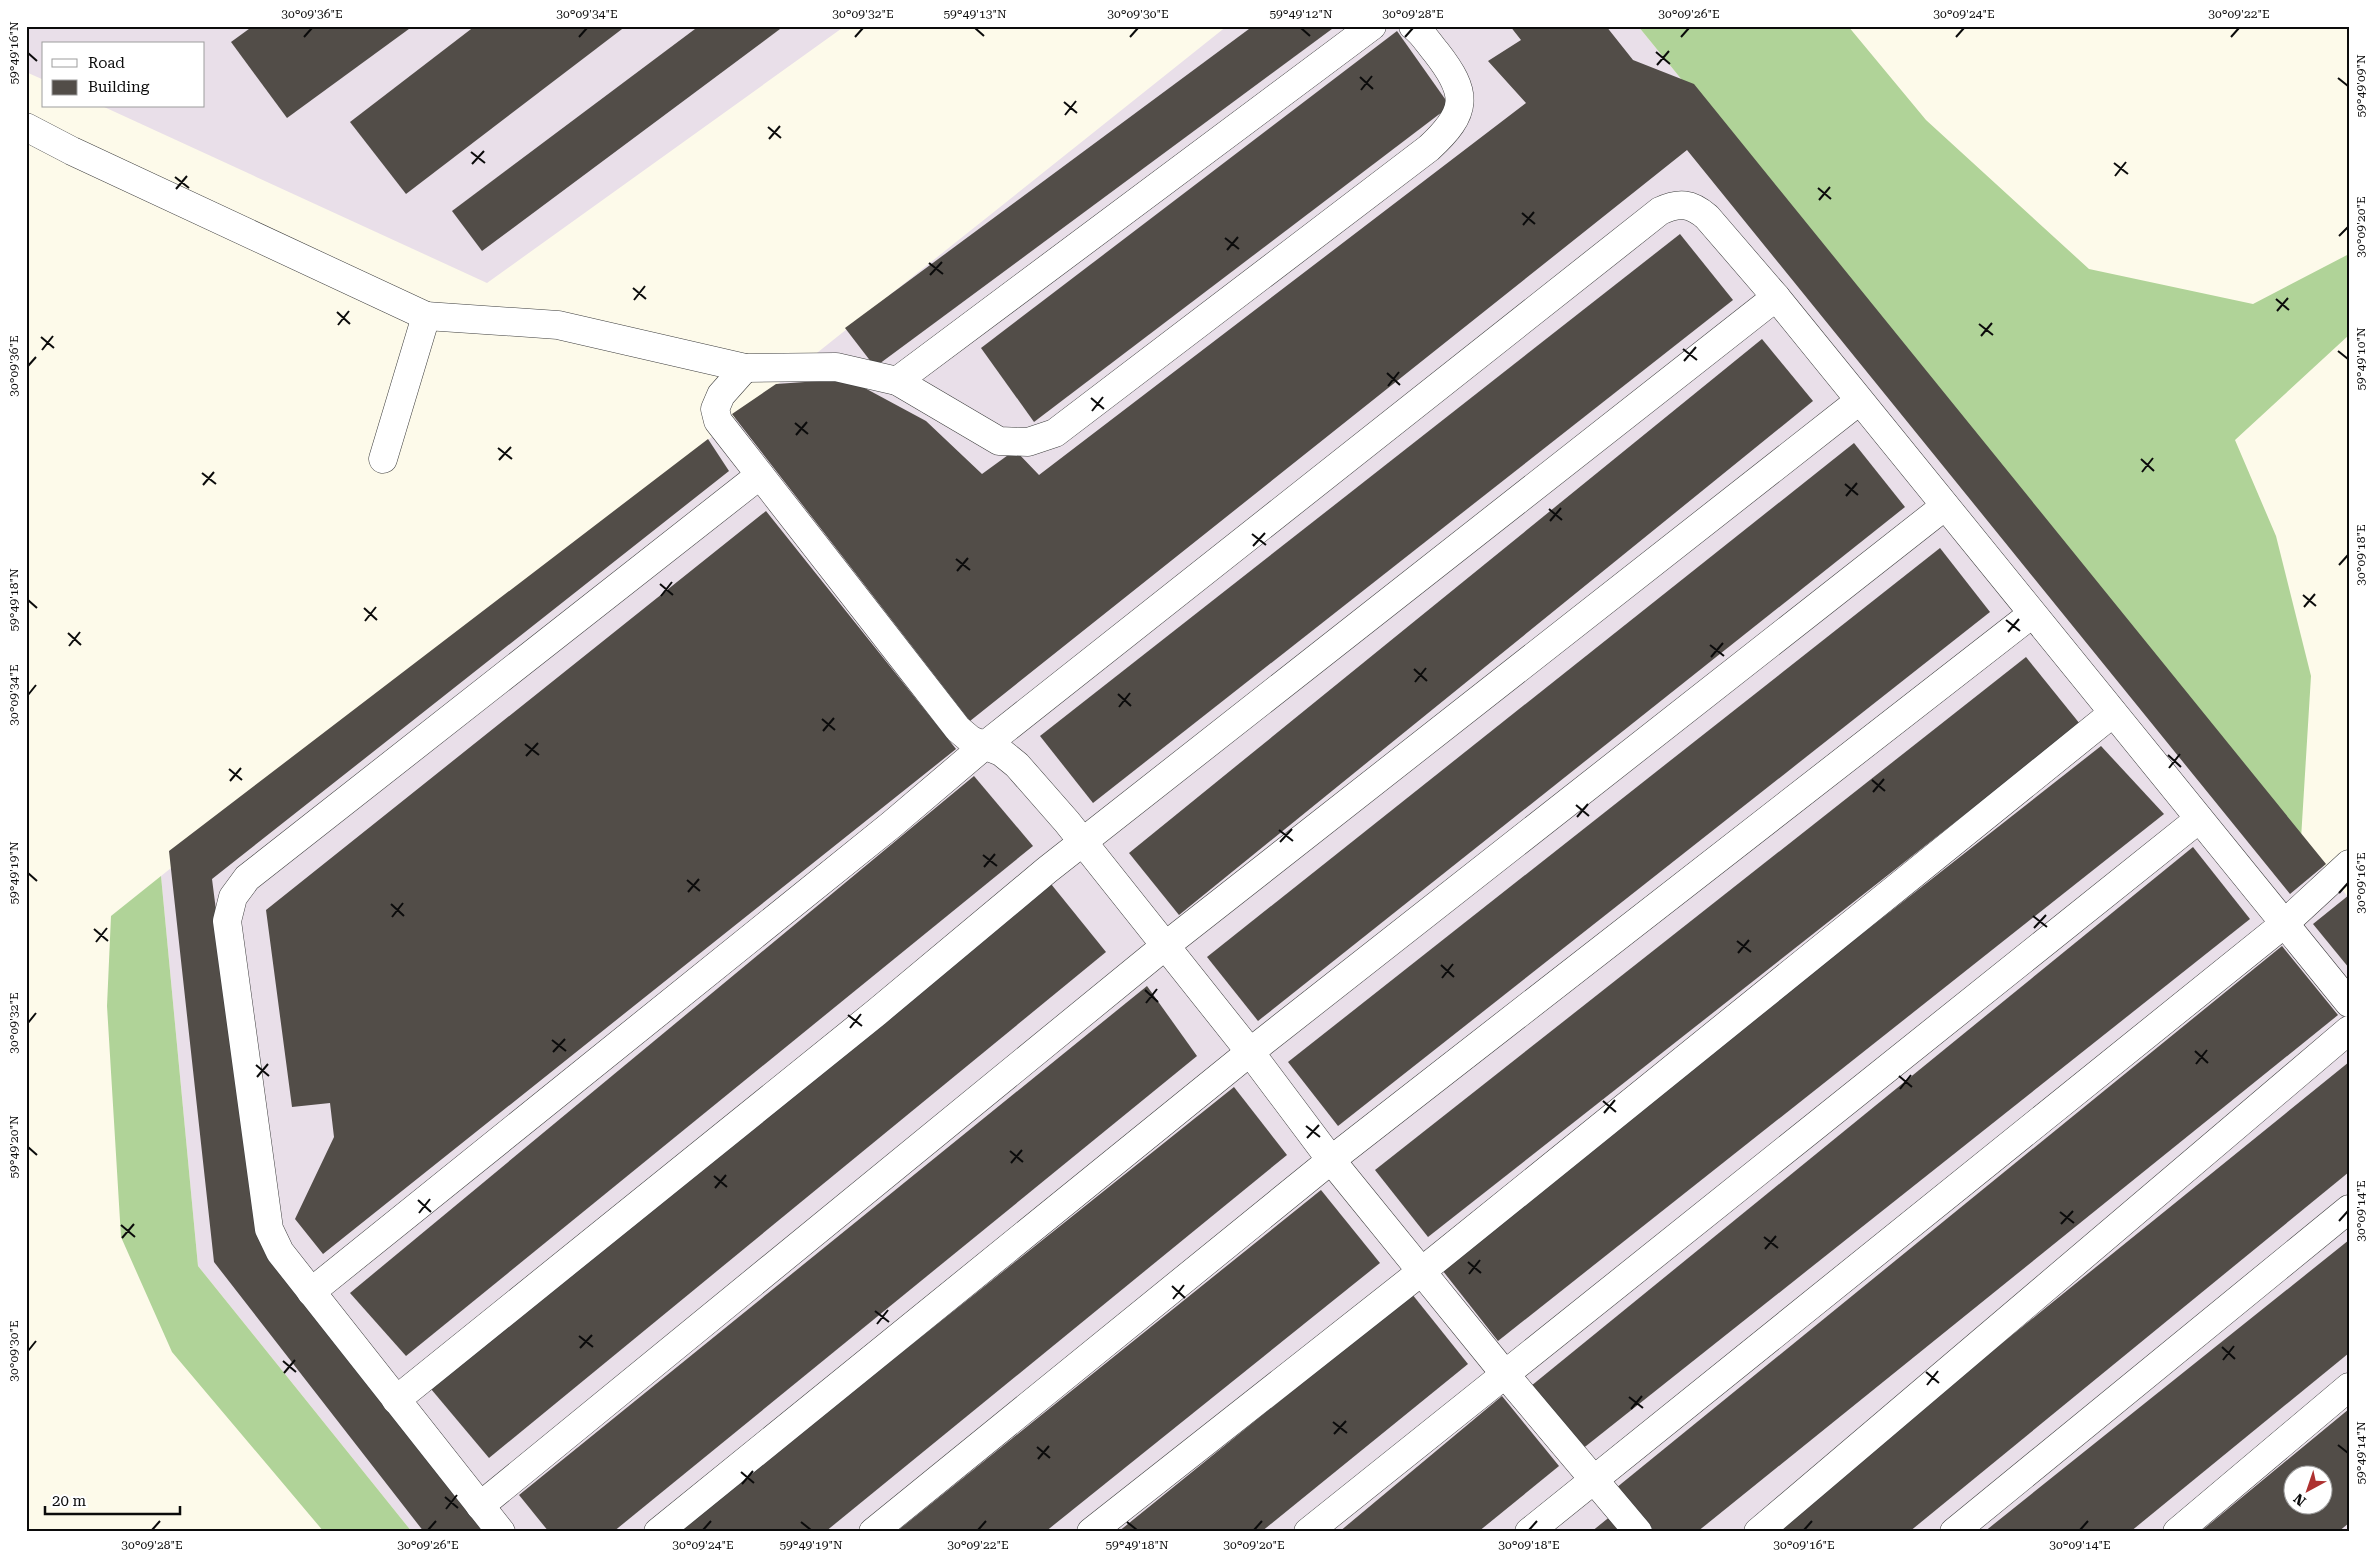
<svg xmlns="http://www.w3.org/2000/svg" width="2375" height="1558" viewBox="0 0 2375 1558" font-family="'Roboto Serif',serif">
<style>
.industrial{fill:#e9dfe9;fill-rule:evenodd}
.forest{fill:#b0d398}
.building{fill:#524d48;fill-rule:evenodd}
.lines{fill:none;stroke-linecap:round;stroke-linejoin:round}
.minor-casing{stroke:#3e3e3e;stroke-width:29}
.minor{stroke:#fff;stroke-width:28}
.ticks{fill:none;stroke:#0b0b0b;stroke-width:2}
.neatline{fill:none;stroke:#0b0b0b;stroke-width:2}
.ticks-label{font-size:12px;text-anchor:middle;fill:#0b0b0b}
</style>
<rect width="100%" height="100%" fill="#fdfaea"/>
<!-- industrial -->
<g class="industrial">
<path d="M 26,26 L 845,26 L 487,283 L 102,106 L 204,106 L 204,44 L 44,44 L 44,80 L 26,72 Z"/>
<path d="M 1227,26 L 1638,26 L 2349,898 L 2349,1532 L 412,1532 L 198,1266 L 161,876 ZM 2292,1476 L 2322,1476 L 2322,1506 L 2292,1506 Z"/>
</g>
<!-- forest -->
<g class="forest">
<path d="M 1638,26 L 1848,26 L 1926,120 L 2089,269 L 2253,304 L 2349,254 L 2349,335 L 2235,440 L 2276,536 L 2311,676 L 2301,839 Z"/>
<path d="M 161,876 L 198,1266 L 412,1532 L 324,1532 L 172,1352 L 121,1237 L 107,1006 L 111,916 Z"/>
</g>
<!-- building -->
<g class="building">
<path d="M 253,26 L 413,26 L 287,118 L 231,42 Z"/>
<path d="M 475,26 L 626,26 L 406,194 L 350,122 Z"/>
<path d="M 699,26 L 784,26 L 482,251 L 452,211 Z"/>
<path d="M 1253,26 L 1336,26 L 875,367 L 845,328 Z"/>
<path d="M 1510,26 L 1606,26 L 1633,60 L 1694,84 L 2326,864 L 2290,894 L 1687,150 L 970,721 L 732,414 L 776,384 L 848,379 L 926,421 L 982,474 L 1015,450 L 1039,475 L 1526,103 L 1488,61 L 1521,40 Z"/>
<path d="M 1397,31 L 1450,106 L 1034,422 L 981,348 Z"/>
<path d="M 1680,234 L 1733,300 L 1093,803 L 1040,736 Z"/>
<path d="M 1762,339 L 1813,401 L 1179,915 L 1129,853 Z"/>
<path d="M 708,439 L 729,471 L 212,879 L 257,1230 L 487,1532 L 424,1532 L 214,1262 L 169,851 Z"/>
<path d="M 1854,443 L 1905,507 L 1258,1021 L 1207,957 Z"/>
<path d="M 766,511 L 956,749 L 323,1254 L 295,1219 L 334,1137 L 330,1103 L 292,1107 L 266,910 Z"/>
<path d="M 1940,548 L 1990,612 L 1338,1126 L 1288,1062 Z"/>
<path d="M 2026,657 L 2080,724 L 1428,1237 L 1375,1170 Z"/>
<path d="M 2101,746 L 2164,814 L 1498,1341 L 1439,1266 Z"/>
<path d="M 974,776 L 1033,846 L 406,1356 L 350,1293 Z"/>
<path d="M 2193,847 L 2250,919 L 1581,1450 L 1531,1386 Z"/>
<path d="M 1047,879 L 1106,952 L 489,1458 L 431,1389 Z"/>
<path d="M 2349,895 L 2349,968 L 2313,924 Z"/>
<path d="M 2282,946 L 2338,1015 L 1697,1532 L 1655,1532 L 1616,1488 Z"/>
<path d="M 1147,986 L 1197,1056 L 613,1532 L 549,1532 L 519,1495 Z"/>
<path d="M 2349,1062 L 2349,1172 L 1909,1532 L 1769,1532 Z"/>
<path d="M 1234,1087 L 1287,1155 L 825,1532 L 677,1532 Z"/>
<path d="M 1321,1190 L 1380,1263 L 1045,1532 L 896,1532 Z"/>
<path d="M 2349,1240 L 2349,1353 L 2130,1532 L 1984,1532 Z"/>
<path d="M 1412,1294 L 1468,1364 L 1261,1532 L 1118,1532 Z"/>
<path d="M 1502,1396 L 1559,1466 L 1478,1532 L 1339,1532 Z"/>
<path d="M 2349,1409 L 2349,1523 L 2338,1532 L 2200,1532 ZM 2292,1476 L 2322,1476 L 2322,1506 L 2292,1506 Z"/>
<path d="M 1612,1515 L 1625,1532 L 1591,1532 Z"/>
</g>
<g class="lines">
<!-- minor casing -->
<g class="minor-casing">
<g id="minor">
<path d="M 26,127 L 72,151 L 426,316 L 383,459"/>
<path d="M 426,316 L 558,325 L 745,368 L 836,367 L 897,381 L 999,441 L 1028,442 L 1055,433 L 1429,148 C 1468,112 1469,94 1436,52 C 1429,44 1422,32 1413,26"/>
<path d="M 745,368 L 721,395 L 715,409 L 718,421 L 958,729 L 971,740 L 1001,752 L 1017,765 L 1067,822 L 1250,1052 L 1331,1160 L 1504,1373 L 1638,1532"/>
<path d="M 897,381 L 1372,26"/>
<path d="M 311,1292 L 891,825 L 984,746 L 1660,211 C 1679,202 1691,203 1707,217 L 1776,297 L 2349,1003"/>
<path d="M 396,1400 L 877,1012 L 1047,870 L 1776,297"/>
<path d="M 480,1506 L 1165,946 L 1859,401"/>
<path d="M 501,1532 L 280,1252 L 269,1229 L 227,921 L 233,897 L 247,878 L 760,475"/>
<path d="M 658,1532 L 1250,1052 L 1945,506"/>
<path d="M 873,1532 L 1331,1160 L 2032,614"/>
<path d="M 1091,1532 L 1422,1271 L 2113,713"/>
<path d="M 1308,1532 L 2199,819"/>
<path d="M 1529,1532 L 2284,924 L 2349,864"/>
<path d="M 1758,1532 L 2349,1030"/>
<path d="M 1954,1532 L 2349,1209"/>
<path d="M 2177,1532 L 2349,1387"/>
</g>
</g>
<!-- minor -->
<use href="#minor" class="minor"/>
</g>
<!-- ticks -->
<path class="ticks" d="M 975,28 L 984,36M 1301,28 L 1310,36M 304,37 L 312,28M 579,37 L 587,28M 855,37 L 863,28M 1130,37 L 1138,28M 1405,37 L 1413,28M 1681,37 L 1689,28M 1956,37 L 1964,28M 2231,37 L 2239,28M 1656,52 L 1670,64M 28,53 L 37,61M 1657,65 L 1669,51M 1360,77 L 1373,89M 2338,78 L 2348,86M 1361,90 L 1372,76M 1064,102 L 1077,113M 1065,115 L 1076,101M 768,127 L 781,138M 769,139 L 780,126M 471,152 L 485,163M 2114,163 L 2128,174M 472,164 L 484,151M 2115,176 L 2126,162M 175,177 L 189,188M 1818,188 L 1831,199M 176,189 L 187,176M 1819,200 L 1830,187M 1522,213 L 1535,224M 1523,225 L 1534,212M 2339,236 L 2348,227M 1225,238 L 1239,249M 1227,250 L 1238,237M 929,263 L 943,274M 930,275 L 942,262M 633,288 L 646,299M 2276,299 L 2289,310M 634,300 L 645,286M 2277,311 L 2288,298M 337,312 L 350,324M 1979,324 L 1993,335M 338,325 L 349,311M 1981,336 L 1992,323M 41,337 L 54,348M 1683,349 L 1697,360M 42,350 L 53,336M 2338,351 L 2348,359M 1684,361 L 1696,347M 28,366 L 36,357M 1387,373 L 1400,385M 1388,386 L 1399,372M 1091,398 L 1104,409M 1092,411 L 1103,397M 795,423 L 808,434M 796,435 L 807,422M 498,448 L 512,459M 2141,459 L 2154,471M 499,460 L 511,447M 2142,472 L 2153,458M 202,473 L 216,484M 1845,484 L 1858,495M 203,485 L 214,472M 1846,496 L 1857,483M 1549,509 L 1562,520M 1550,521 L 1561,508M 1252,534 L 1266,545M 1253,546 L 1265,533M 956,559 L 970,570M 2339,565 L 2348,555M 957,571 L 968,558M 660,584 L 673,595M 2303,595 L 2316,606M 661,596 L 672,582M 28,600 L 37,608M 2304,607 L 2315,594M 364,608 L 377,620M 2006,620 L 2020,631M 365,621 L 376,607M 2008,632 L 2019,619M 68,633 L 81,645M 1710,645 L 1724,656M 69,646 L 80,632M 1711,657 L 1723,643M 1414,669 L 1427,681M 1415,682 L 1426,668M 1118,694 L 1131,706M 28,695 L 36,685M 1119,707 L 1130,693M 822,719 L 835,730M 823,731 L 834,718M 525,744 L 539,755M 2168,755 L 2181,767M 526,756 L 538,743M 2169,768 L 2180,754M 229,769 L 242,780M 1872,780 L 1885,791M 230,781 L 241,768M 1873,792 L 1884,779M 1576,805 L 1589,816M 1577,817 L 1588,804M 1279,830 L 1293,841M 1280,842 L 1292,829M 983,855 L 997,866M 984,867 L 995,854M 28,873 L 37,881M 687,880 L 700,891M 688,892 L 699,879M 2339,893 L 2348,883M 391,904 L 404,916M 2033,916 L 2047,927M 392,917 L 403,903M 2034,928 L 2046,915M 94,929 L 108,941M 1737,941 L 1751,952M 96,942 L 107,928M 1738,953 L 1749,940M 1441,965 L 1454,977M 1442,978 L 1453,964M 1145,990 L 1158,1002M 1146,1003 L 1157,989M 848,1015 L 862,1026M 28,1023 L 36,1013M 850,1028 L 861,1014M 552,1040 L 566,1051M 2195,1051 L 2208,1063M 553,1052 L 565,1039M 2196,1064 L 2207,1050M 256,1065 L 269,1076M 1899,1076 L 1912,1087M 257,1077 L 268,1064M 1900,1089 L 1911,1075M 1603,1101 L 1616,1112M 1604,1113 L 1615,1100M 1306,1126 L 1320,1137M 1307,1138 L 1319,1125M 28,1147 L 37,1155M 1010,1151 L 1023,1162M 1011,1163 L 1022,1150M 714,1176 L 727,1187M 715,1188 L 726,1175M 418,1200 L 431,1212M 2060,1212 L 2074,1223M 419,1213 L 430,1199M 2339,1221 L 2348,1211M 2061,1224 L 2073,1211M 121,1225 L 135,1237M 1764,1237 L 1778,1248M 122,1238 L 134,1224M 1765,1249 L 1776,1236M 1468,1262 L 1481,1273M 1469,1274 L 1480,1260M 1172,1286 L 1185,1298M 1173,1299 L 1184,1285M 875,1311 L 889,1322M 877,1324 L 888,1310M 579,1336 L 593,1347M 2222,1347 L 2235,1359M 580,1348 L 592,1335M 28,1351 L 36,1341M 2223,1360 L 2234,1346M 283,1361 L 296,1372M 1926,1372 L 1939,1383M 284,1373 L 295,1360M 1927,1385 L 1938,1371M 1629,1397 L 1643,1408M 1631,1409 L 1642,1396M 1333,1422 L 1347,1433M 1334,1434 L 1346,1421M 2338,1445 L 2348,1453M 1037,1447 L 1050,1458M 1038,1459 L 1049,1446M 741,1472 L 754,1483M 742,1484 L 753,1471M 445,1497 L 458,1508M 446,1509 L 457,1495M 801,1522 L 811,1530M 1127,1522 L 1137,1530M 152,1530 L 160,1521M 428,1530 L 436,1521M 703,1530 L 711,1521M 978,1530 L 986,1521M 1254,1530 L 1262,1521M 1529,1530 L 1537,1521M 1804,1530 L 1812,1521M 2080,1530 L 2088,1521"/>
<!-- border -->
<rect width="2375" height="1558" fill="none" stroke="#ffffff" stroke-width="55"/>
<!-- legend -->
<rect x="42" y="42" width="162" height="65" fill="#ffffff" stroke="#9d9d9d"/>
<rect x="52" y="59" width="25" height="8" fill="#ffffff" stroke="#9d9d9d"/>
<text x="88" y="68" font-size="15" fill="#0b0b0b">Road</text>
<rect x="52" y="80" width="25" height="15" fill="#524d48" stroke="#9d9d9d"/>
<text x="88" y="92" font-size="15" fill="#0b0b0b">Building</text>
<!-- north arrow -->
<g transform="translate(2308 1490) rotate(220)"><circle r="24" fill="#ffffff" stroke="#9d9d9d"/>
<path d="M0-4L9 19L0 12L-9 19Z" fill="#ad3130"/>
<text y="-8" font-size="14" font-weight="bold" text-anchor="middle" fill="#0b0b0b">N</text>
</g>
<!-- scale -->
<path d="M45 1506v8h135v-8" fill="none" stroke="#0b0b0b" stroke-width="2.5"/>
<text x="52" y="1506" font-size="15" fill="#0b0b0b" stroke="#ffffff" stroke-width="4" paint-order="stroke">20 m</text>
<rect x="28" y="28" width="2320" height="1502" class="neatline"/>
<g class="ticks-label">
<text x="312" y="18">30°09'36"E</text>
<text x="587" y="18">30°09'34"E</text>
<text x="863" y="18">30°09'32"E</text>
<text x="975" y="18">59°49'13"N</text>
<text x="1138" y="18">30°09'30"E</text>
<text x="1301" y="18">59°49'12"N</text>
<text x="1413" y="18">30°09'28"E</text>
<text x="1689" y="18">30°09'26"E</text>
<text x="1964" y="18">30°09'24"E</text>
<text x="2239" y="18">30°09'22"E</text>
<text transform="translate(14 53) rotate(-90)" y="4">59°49'16"N</text>
<text transform="translate(2361 86) rotate(-90)" y="4">59°49'09"N</text>
<text transform="translate(2361 227) rotate(-90)" y="4">30°09'20"E</text>
<text transform="translate(2361 359) rotate(-90)" y="4">59°49'10"N</text>
<text transform="translate(14 366) rotate(-90)" y="4">30°09'36"E</text>
<text transform="translate(2361 555) rotate(-90)" y="4">30°09'18"E</text>
<text transform="translate(14 600) rotate(-90)" y="4">59°49'18"N</text>
<text transform="translate(14 695) rotate(-90)" y="4">30°09'34"E</text>
<text transform="translate(14 873) rotate(-90)" y="4">59°49'19"N</text>
<text transform="translate(2361 883) rotate(-90)" y="4">30°09'16"E</text>
<text transform="translate(14 1023) rotate(-90)" y="4">30°09'32"E</text>
<text transform="translate(14 1147) rotate(-90)" y="4">59°49'20"N</text>
<text transform="translate(2361 1211) rotate(-90)" y="4">30°09'14"E</text>
<text transform="translate(14 1351) rotate(-90)" y="4">30°09'30"E</text>
<text transform="translate(2361 1453) rotate(-90)" y="4">59°49'14"N</text>
<text x="152" y="1549">30°09'28"E</text>
<text x="428" y="1549">30°09'26"E</text>
<text x="703" y="1549">30°09'24"E</text>
<text x="811" y="1549">59°49'19"N</text>
<text x="978" y="1549">30°09'22"E</text>
<text x="1137" y="1549">59°49'18"N</text>
<text x="1254" y="1549">30°09'20"E</text>
<text x="1529" y="1549">30°09'18"E</text>
<text x="1804" y="1549">30°09'16"E</text>
<text x="2080" y="1549">30°09'14"E</text>
</g>
</svg>
